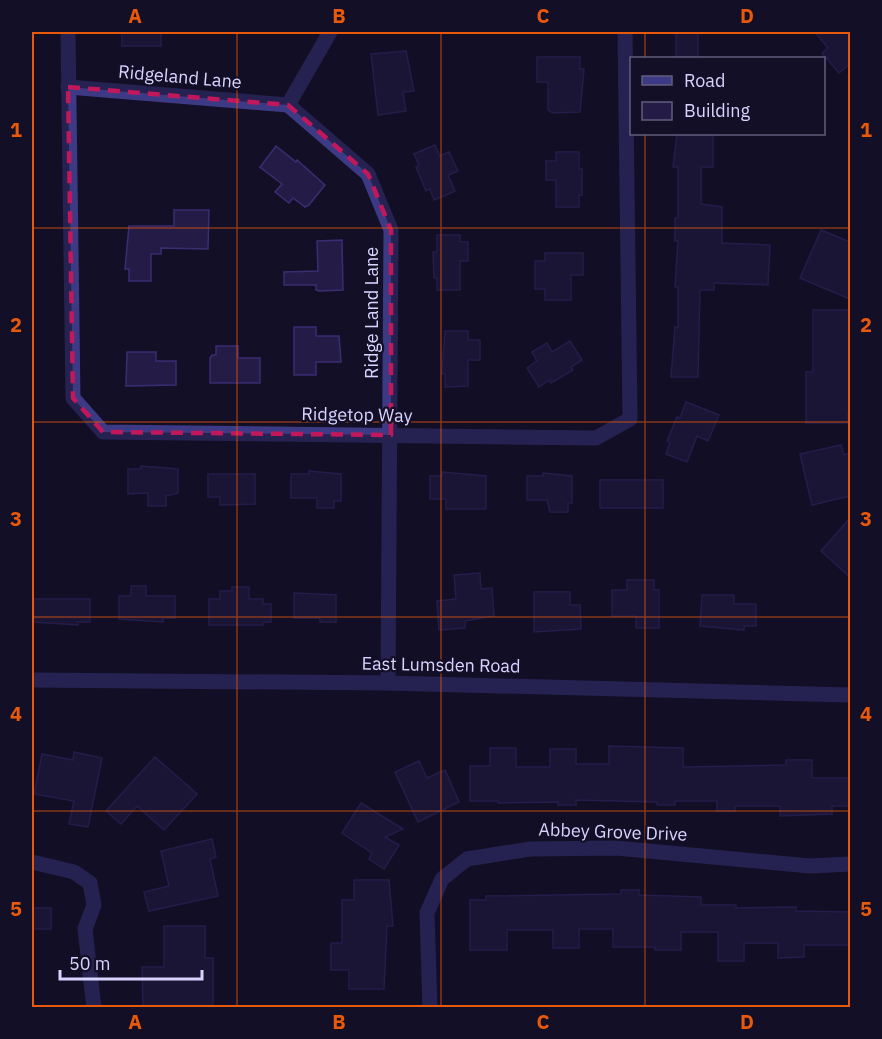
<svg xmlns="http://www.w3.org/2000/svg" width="882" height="1039" viewBox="0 0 882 1039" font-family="'IBM Plex Sans',sans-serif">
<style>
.building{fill:#241b47;stroke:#3b2d73;stroke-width:1.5}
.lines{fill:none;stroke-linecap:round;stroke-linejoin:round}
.minor{stroke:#3d3a85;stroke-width:15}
.marked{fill:none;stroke:#c2185b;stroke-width:4.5;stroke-dasharray:12 8;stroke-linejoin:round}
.grid{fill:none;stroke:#e8590c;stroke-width:1.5;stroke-opacity:0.55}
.labels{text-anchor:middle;stroke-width:4.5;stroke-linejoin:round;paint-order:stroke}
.street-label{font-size:18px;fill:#d9d4ff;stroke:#130f26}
.neatline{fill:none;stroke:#e8590c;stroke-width:2}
.grid-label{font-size:20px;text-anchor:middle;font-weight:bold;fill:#e8590c}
</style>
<rect width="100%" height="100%" fill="#130f26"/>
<!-- building -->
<g class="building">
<rect x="122" y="32" width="39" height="14"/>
<rect x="676" y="32" width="22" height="26"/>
<path d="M 815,32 L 850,32 L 850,64 L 839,73 L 822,53 L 828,48 Z"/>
<path d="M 406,51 L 414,91 L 403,92 L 406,111 L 378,115 L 371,54 Z"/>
<path d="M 537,57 L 580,57 L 580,69 L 584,69 L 580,112 L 553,113 L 548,110 L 548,82 L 537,82 Z"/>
<path d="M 677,134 L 713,134 L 713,167 L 701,167 L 701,204 L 722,207 L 722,243 L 770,245 L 768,285 L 714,283 L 714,290 L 700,290 L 698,377 L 671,377 L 675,327 L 678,327 L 678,287 L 675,287 L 678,241 L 675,241 L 675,218 L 678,218 L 678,167 L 673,167 Z"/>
<path d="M 435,145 L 440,156 L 449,152 L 458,171 L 448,175 L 455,191 L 434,200 L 430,189 L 426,191 L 416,167 L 419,165 L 414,154 Z"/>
<path d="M 276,146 L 296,162 L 297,160 L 325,185 L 309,205 L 305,207 L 293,198 L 289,203 L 275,192 L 282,184 L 260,167 Z"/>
<path d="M 556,152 L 579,152 L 579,169 L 582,169 L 582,195 L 579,195 L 579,207 L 556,207 L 556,180 L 546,180 L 546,161 L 556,161 Z"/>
<path d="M 174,210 L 209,210 L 208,249 L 161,248 L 161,254 L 151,254 L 151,281 L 129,281 L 129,269 L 125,269 L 129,226 L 174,226 Z"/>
<path d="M 821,230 L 850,242 L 850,299 L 800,278 Z"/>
<path d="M 437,235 L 460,235 L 460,242 L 468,242 L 468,261 L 460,261 L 460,290 L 437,290 L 437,278 L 434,278 L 433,252 L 437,252 Z"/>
<path d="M 342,240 L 343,290 L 319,291 L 316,290 L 316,285 L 284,285 L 284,272 L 318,271 L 317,241 Z"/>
<path d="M 545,253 L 583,253 L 583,275 L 571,275 L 571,300 L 545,300 L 545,289 L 535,289 L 535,261 L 545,261 Z"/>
<path d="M 813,310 L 850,310 L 850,414 L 848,414 L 848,423 L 806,423 L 806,372 L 813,372 Z"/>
<path d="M 294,327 L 316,327 L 316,336 L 339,336 L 341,362 L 316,362 L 316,375 L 294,375 Z"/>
<path d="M 445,331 L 468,331 L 468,340 L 480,340 L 480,360 L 468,360 L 468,386 L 445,387 L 445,374 L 442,374 Z"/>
<path d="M 570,341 L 582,360 L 571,367 L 573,370 L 551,383 L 549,380 L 539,387 L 527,368 L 537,361 L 532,352 L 547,343 L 552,352 Z"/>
<path d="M 216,346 L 238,346 L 238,358 L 260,358 L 260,383 L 210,383 L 210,358 L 212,355 L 216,355 Z"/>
<path d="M 127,352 L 156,352 L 156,361 L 176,361 L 176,385 L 126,386 Z"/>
<path d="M 686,402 L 719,415 L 708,441 L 697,436 L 687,462 L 666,454 L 670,442 L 667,441 L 677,417 L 680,418 Z"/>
<path d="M 841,445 L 844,455 L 850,453 L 850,496 L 812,505 L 800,454 Z"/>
<path d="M 141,466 L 178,469 L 178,493 L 166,496 L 166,506 L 148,506 L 148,493 L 128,494 L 128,469 L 141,469 Z"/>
<path d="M 309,471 L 341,474 L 341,501 L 334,501 L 334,508 L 317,508 L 317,498 L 291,498 L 291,474 L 309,474 Z"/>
<path d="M 442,472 L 486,476 L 486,509 L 446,509 L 446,499 L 430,499 L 430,476 L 442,476 Z"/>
<path d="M 543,473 L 572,476 L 572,503 L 568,503 L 568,512 L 550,512 L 547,500 L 527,500 L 527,476 L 543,476 Z"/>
<path d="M 208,474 L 255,474 L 255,504 L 220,505 L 220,497 L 208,497 Z"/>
<rect x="600" y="480" width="63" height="28"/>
<path d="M 850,518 L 850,577 L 821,551 Z"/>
<path d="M 480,573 L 481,589 L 492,588 L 494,616 L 465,621 L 465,628 L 439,630 L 437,601 L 456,599 L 454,575 Z"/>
<path d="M 627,580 L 654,580 L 654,590 L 659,590 L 659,628 L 636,628 L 636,616 L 612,616 L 612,590 L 627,590 Z"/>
<path d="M 131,586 L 146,586 L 146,596 L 175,596 L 175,618 L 163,618 L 163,622 L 119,619 L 119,596 L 131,596 Z"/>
<path d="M 232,587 L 249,587 L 249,599 L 263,599 L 263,604 L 271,604 L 271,622 L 263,622 L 263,625 L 209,625 L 209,599 L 220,599 L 220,591 L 232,591 Z"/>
<path d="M 534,592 L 570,592 L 570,605 L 580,605 L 581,629 L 534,632 Z"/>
<path d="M 294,593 L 336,595 L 336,622 L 320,622 L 320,618 L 294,618 Z"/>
<path d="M 702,595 L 734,595 L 734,604 L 756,604 L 756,626 L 744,626 L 744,630 L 700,626 Z"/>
<path d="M 34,599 L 90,599 L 90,622 L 78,622 L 78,625 L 34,622 Z"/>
<path d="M 609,746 L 683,748 L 683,767 L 786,765 L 786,760 L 812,760 L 812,778 L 850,778 L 850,806 L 832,806 L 832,814 L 780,816 L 780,806 L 735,806 L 735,811 L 717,811 L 717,801 L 675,801 L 675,805 L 657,805 L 657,802 L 576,800 L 576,805 L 558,805 L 558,802 L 498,803 L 498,801 L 470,801 L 470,766 L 490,766 L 490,748 L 516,748 L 516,767 L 550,767 L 550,749 L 576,749 L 576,764 L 609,764 Z"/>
<path d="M 74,752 L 102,758 L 88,827 L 69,824 L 74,801 L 34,794 L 42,754 L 73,760 Z"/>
<path d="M 155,757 L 197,794 L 164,830 L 137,806 L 121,824 L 106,811 Z"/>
<path d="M 419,761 L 427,778 L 445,770 L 459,802 L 418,822 L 395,772 Z"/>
<path d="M 361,803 L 403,829 L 385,837 L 399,845 L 384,869 L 369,859 L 372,853 L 342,833 Z"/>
<path d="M 212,839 L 216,857 L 210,859 L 218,896 L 149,911 L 144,892 L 169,886 L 161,851 Z"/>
<path d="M 354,880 L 389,880 L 393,926 L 387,926 L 384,989 L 349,989 L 349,970 L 331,970 L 331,943 L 342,943 L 342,900 L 354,900 Z"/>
<path d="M 621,890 L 639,890 L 639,895 L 701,897 L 701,905 L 736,905 L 736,908 L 796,907 L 796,911 L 850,912 L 850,945 L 804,945 L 804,957 L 778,958 L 778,943 L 744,943 L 744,961 L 718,961 L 718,932 L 681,932 L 681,950 L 655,950 L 655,947 L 613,947 L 613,929 L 579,929 L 579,948 L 553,948 L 553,930 L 507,930 L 507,950 L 470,950 L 470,900 L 486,900 L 486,896 L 621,894 Z"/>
<rect x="32" y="908" width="19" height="21"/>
<path d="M 164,926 L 205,926 L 205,958 L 213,958 L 213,1008 L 143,1008 L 142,967 L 164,967 Z"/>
</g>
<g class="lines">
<!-- minor -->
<g class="minor">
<path d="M 68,32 L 73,398 L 103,432 L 596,438 L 630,419 L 625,32"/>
<path d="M 68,87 L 288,105"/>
<path d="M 288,105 L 368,174 L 391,230 L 388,683"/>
<path d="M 288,105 L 330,32"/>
<path d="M 32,680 L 388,683 L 850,695"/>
<path d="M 32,862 L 74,872 L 90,883 L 94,905 L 85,929 L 94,1008"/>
<path d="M 430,1008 L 427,913 L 442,879 L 467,859 L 530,849 L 616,848 L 810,866 L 850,864"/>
</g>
</g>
<!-- marked area -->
<path d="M0 0H882V1039H0ZM 68,87 L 288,105 L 368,174 L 391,230 L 391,435 L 103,432 L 73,398 Z" fill="#130f26" fill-opacity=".55" fill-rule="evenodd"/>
<path class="marked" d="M 68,87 L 288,105 L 368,174 L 391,230 L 391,435 L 103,432 L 73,398 Z"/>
<!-- grid -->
<path class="grid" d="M 237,32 L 237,1008M 441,32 L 441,1008M 645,32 L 645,58M 645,134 L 645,1008M 32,228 L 850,228M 32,422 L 850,422M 32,617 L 850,617M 32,811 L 850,811"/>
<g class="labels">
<!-- street labels -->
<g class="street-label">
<text transform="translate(180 77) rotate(5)" y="6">Ridgeland Lane</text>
<text transform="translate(372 313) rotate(-90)" y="6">Ridge Land Lane</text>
<text transform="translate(357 415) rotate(1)" y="6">Ridgetop Way</text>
<text transform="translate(441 665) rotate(1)" y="6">East Lumsden Road</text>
<text transform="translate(613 832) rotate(2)" y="6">Abbey Grove Drive</text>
</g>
</g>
<!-- border -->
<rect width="882" height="1039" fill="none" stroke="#130f26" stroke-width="66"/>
<!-- legend -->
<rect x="630" y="57" width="195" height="78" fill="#130f26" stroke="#625e7d" stroke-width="1.5"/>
<rect x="642" y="76" width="30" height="9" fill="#3d3a85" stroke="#625e7d" stroke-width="1.5"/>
<text x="684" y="87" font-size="18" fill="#d9d4ff">Road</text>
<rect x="642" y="102" width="30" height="18" fill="#241b47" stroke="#625e7d" stroke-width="1.5"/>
<text x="684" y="117" font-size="18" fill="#d9d4ff">Building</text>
<!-- scale -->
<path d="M60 970v9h142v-9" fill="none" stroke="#d9d4ff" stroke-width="3"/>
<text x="69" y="970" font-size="18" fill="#d9d4ff" stroke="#130f26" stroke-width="4.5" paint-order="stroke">50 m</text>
<rect x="33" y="33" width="816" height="973" class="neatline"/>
<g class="grid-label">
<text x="135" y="23">A</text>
<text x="339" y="23">B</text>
<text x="543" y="23">C</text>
<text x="747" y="23">D</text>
<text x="16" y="137">1</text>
<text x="866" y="137">1</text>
<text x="16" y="332">2</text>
<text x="866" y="332">2</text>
<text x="16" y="526">3</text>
<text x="866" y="526">3</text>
<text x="16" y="721">4</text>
<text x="866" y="721">4</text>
<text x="16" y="916">5</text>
<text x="866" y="916">5</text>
<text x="135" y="1029">A</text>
<text x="339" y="1029">B</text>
<text x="543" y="1029">C</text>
<text x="747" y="1029">D</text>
</g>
</svg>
